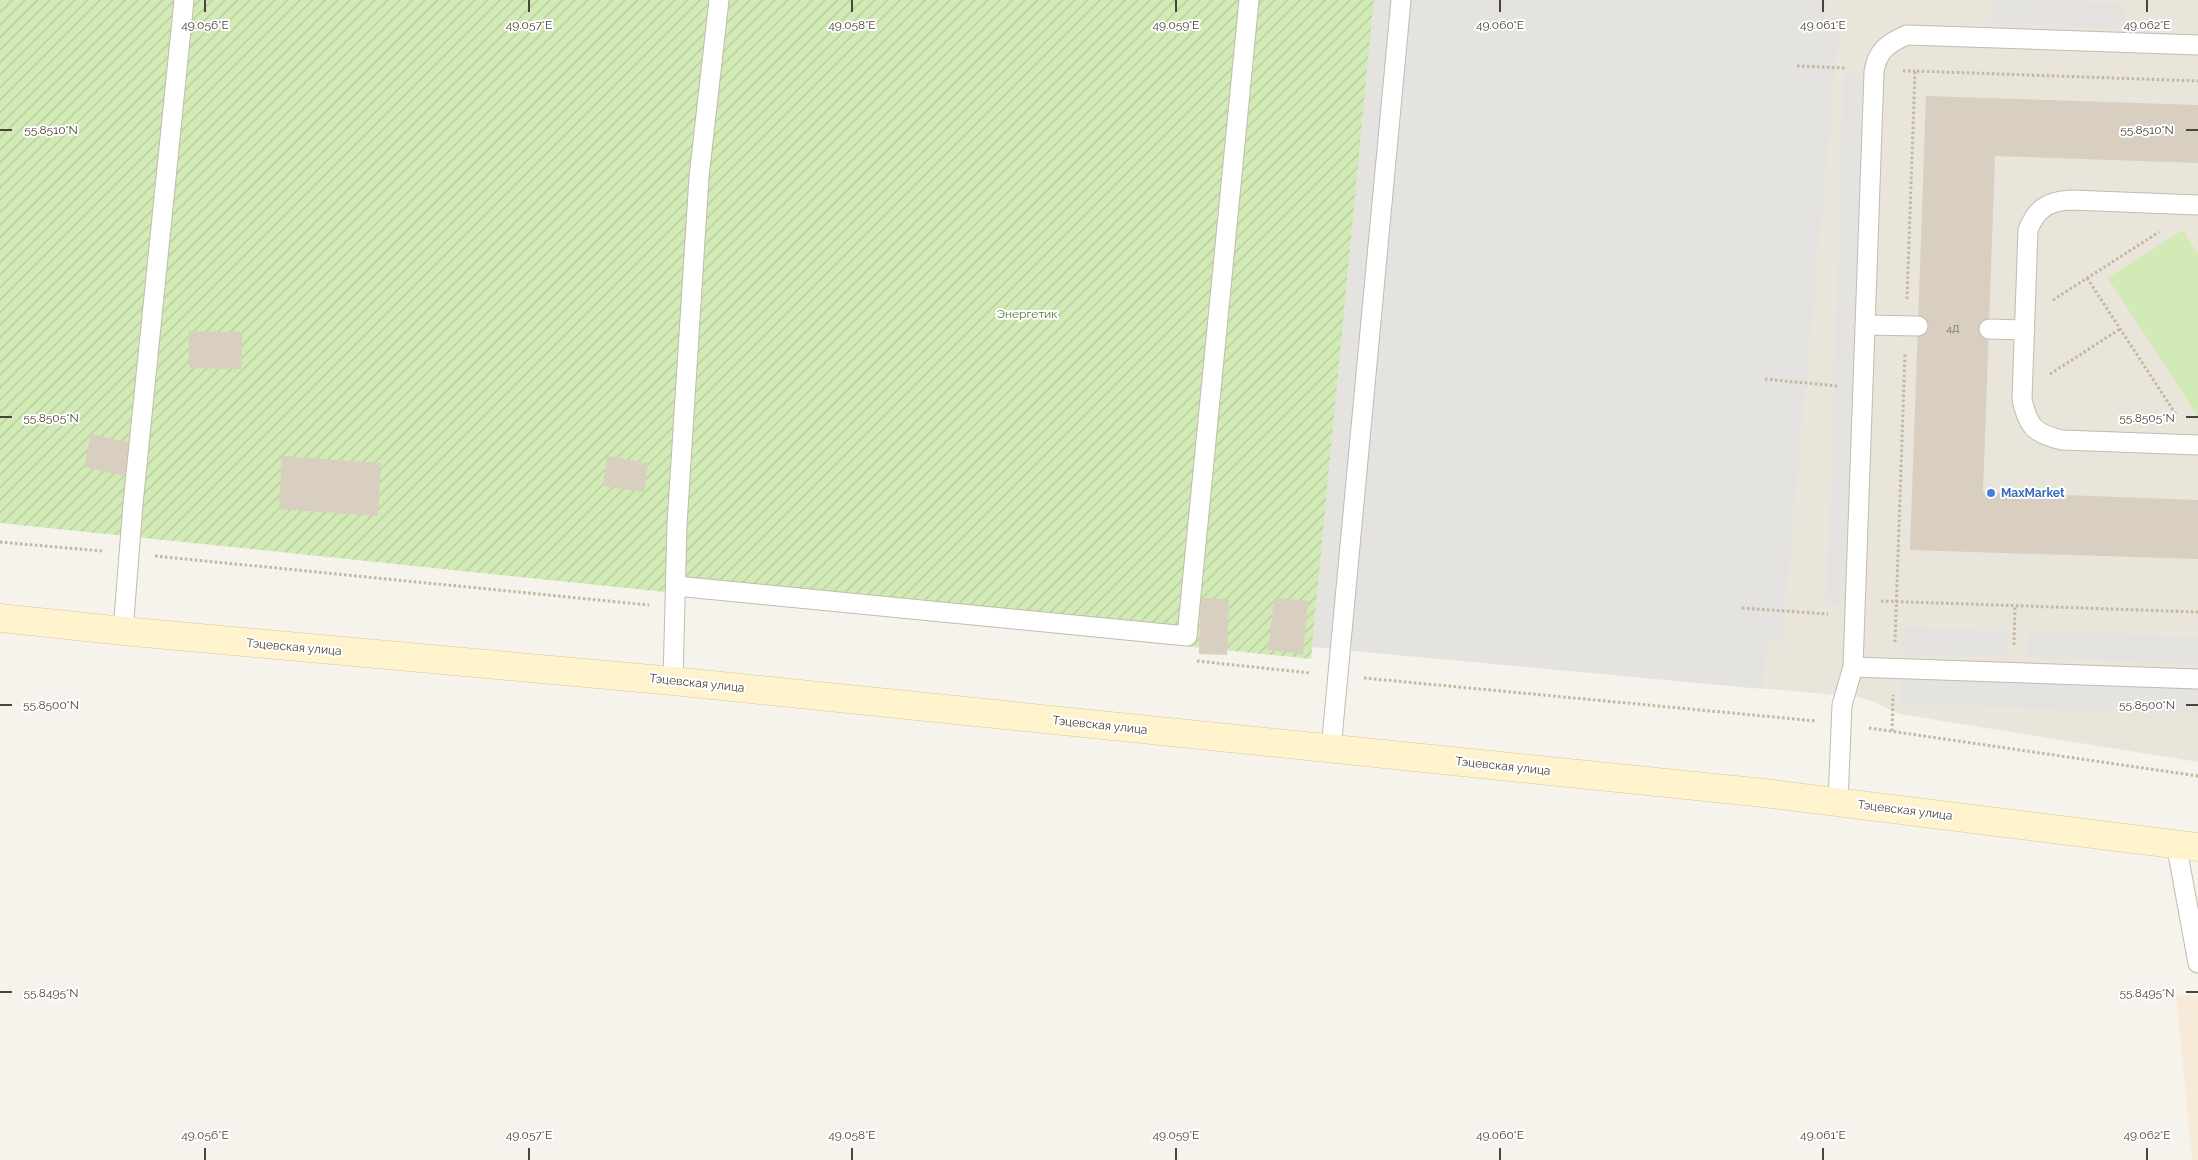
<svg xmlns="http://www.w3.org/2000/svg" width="2198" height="1160" viewBox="0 0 2198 1160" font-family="Raleway,sans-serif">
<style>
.residential{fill:#eae5da}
.commercial{fill:#f7ead8}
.park{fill:#d2eab5}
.garden{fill:url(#garden-furrows)}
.parking{fill:#e5e3e0}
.building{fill:#d8cfc1}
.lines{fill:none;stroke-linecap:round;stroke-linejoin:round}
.service-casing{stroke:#c2bbae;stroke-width:21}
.secondary-casing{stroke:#d6c79b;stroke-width:29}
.path{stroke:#c4b79f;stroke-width:3;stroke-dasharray:2.5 2.5;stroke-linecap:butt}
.service{stroke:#fff;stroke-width:19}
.secondary{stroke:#fff3cd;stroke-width:28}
.ticks{fill:none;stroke:#4b4439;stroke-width:2}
.shop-dot{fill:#3f7fe0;stroke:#fff;stroke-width:2}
.labels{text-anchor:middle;stroke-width:4;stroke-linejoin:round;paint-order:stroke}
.number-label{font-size:10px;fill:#6e675b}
.park-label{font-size:12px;fill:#4a7f2a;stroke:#fff}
.shop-label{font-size:12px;font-weight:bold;fill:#366cbe;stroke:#fff;text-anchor:start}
.street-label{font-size:12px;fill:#4b4439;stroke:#fff}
.ticks-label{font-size:12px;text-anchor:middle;fill:#4b4439;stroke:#fff;stroke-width:4;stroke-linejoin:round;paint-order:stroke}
</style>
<defs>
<pattern id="garden-furrows" width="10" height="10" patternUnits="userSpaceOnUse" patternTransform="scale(1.25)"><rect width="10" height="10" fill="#d2eab5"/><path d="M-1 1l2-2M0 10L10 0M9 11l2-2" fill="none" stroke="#b6ca9c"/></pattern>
</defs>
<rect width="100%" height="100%" fill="#f6f3ec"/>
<!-- residential -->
<path class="residential" d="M 1374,0 L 2198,0 L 2198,762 L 1899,714 L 1870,700 L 1857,697 L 1312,647 Z"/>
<!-- commercial -->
<path class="commercial" d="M 2176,995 L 2198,996 L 2198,1160 L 2192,1160 Z"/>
<!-- park -->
<path class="park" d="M 2183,230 L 2198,254 L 2198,417 L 2108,278 Z"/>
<!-- garden -->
<path class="garden" d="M 0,0 L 1374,0 L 1311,659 L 0,523 Z"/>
<!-- parking -->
<g class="parking">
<path d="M 1374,0 L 1827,0 L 1825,17 L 1840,19 L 1782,642 L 1767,641 L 1763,689 L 1312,647 Z"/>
<path d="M 1991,0 L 2125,4 L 2124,29 L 1990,24 Z"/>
<path d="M 1844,72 L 1863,72 L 1845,605 L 1826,604 Z"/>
<path d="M 1901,627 L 2007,630 L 2007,657 L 1900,653 Z"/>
<path d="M 2028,631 L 2198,637 L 2198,663 L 2027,658 Z"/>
<path d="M 1901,679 L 2198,689 L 2198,714 L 1900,704 Z"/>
</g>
<!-- building -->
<g class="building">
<path d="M 1926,96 L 2198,105 L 2198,163 L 1995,156 L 1983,492 L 2198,500 L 2198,559 L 1910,550 Z"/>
<path d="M 189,331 L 242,332 L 241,369 L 189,368 Z"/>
<path d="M 91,434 L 132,443 L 125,476 L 84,467 Z"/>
<path d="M 282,456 L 381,463 L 378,516 L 279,509 Z"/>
<path d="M 607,456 L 648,463 L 644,492 L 603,486 Z"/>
<path d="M 1201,598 L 1229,599 L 1227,655 L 1199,654 Z"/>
<path d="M 1274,598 L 1308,601 L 1303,654 L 1268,650 Z"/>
</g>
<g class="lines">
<!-- service casing -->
<g class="service-casing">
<g id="service">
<path d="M 2198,205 L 2071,200 C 2048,201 2036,209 2028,230 L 2022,399 C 2028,427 2035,434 2062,440 L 2198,445"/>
<path d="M 1865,325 L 1918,326"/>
<path d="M 1989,329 L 2025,330"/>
<path d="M 676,586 L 1187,636 L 1249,0"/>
<path d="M 123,631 L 133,504 L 184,0"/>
<path d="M 1853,667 L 2198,679"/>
<path d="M 673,681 L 677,525 L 699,177 L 719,0"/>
<path d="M 1331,749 L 1401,0"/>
<path d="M 1838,802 L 1842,705 L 1853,667 L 1874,72 C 1877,51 1888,43 1907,35 L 2198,45"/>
<path d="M 2176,843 L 2198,963"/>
</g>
</g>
<!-- secondary casing -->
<g class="secondary-casing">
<path id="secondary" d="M 0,618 L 123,631 L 673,681 L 1764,793 L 2198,847"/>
</g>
<!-- path -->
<g class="path">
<path d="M 1797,66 L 1847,68"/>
<path d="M 1903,71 L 1915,71"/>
<path d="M 2087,278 L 2177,416"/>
<path d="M 1907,299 L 1915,71 L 2198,81"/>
<path d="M 2053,300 L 2159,232"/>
<path d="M 2050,374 L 2120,329"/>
<path d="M 1765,379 L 1837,386"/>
<path d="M 0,542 L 102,551"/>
<path d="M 155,556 L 649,605"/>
<path d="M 1881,601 L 2198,612"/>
<path d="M 1742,608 L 1828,614"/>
<path d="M 1895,642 L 1905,353"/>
<path d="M 2014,645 L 2015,606"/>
<path d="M 1197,661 L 1310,673"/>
<path d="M 1364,678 L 1816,721"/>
<path d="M 1869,728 L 2198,776"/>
<path d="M 1892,731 L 1893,695"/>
</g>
<!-- service -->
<use href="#service" class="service"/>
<!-- secondary -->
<use href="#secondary" class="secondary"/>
</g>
<!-- ticks -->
<path class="ticks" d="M 205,0 L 205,12M 529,0 L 529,12M 852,0 L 852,12M 1176,0 L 1176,12M 1500,0 L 1500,12M 1823,0 L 1823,12M 2147,0 L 2147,12M 0,130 L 12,130M 2186,130 L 2198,130M 0,417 L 12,417M 2186,417 L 2198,417M 0,705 L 12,705M 2186,705 L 2198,705M 0,992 L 12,992M 2186,992 L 2198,992M 205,1148 L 205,1160M 529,1148 L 529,1160M 852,1148 L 852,1160M 1176,1148 L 1176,1160M 1500,1148 L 1500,1160M 1823,1148 L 1823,1160M 2147,1148 L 2147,1160"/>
<!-- markers -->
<circle class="shop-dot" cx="1991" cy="493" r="5"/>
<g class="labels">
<!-- number labels -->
<g class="number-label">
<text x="1953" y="332">4Д</text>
</g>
<!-- park labels -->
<g class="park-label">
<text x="1027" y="318">Энергетик</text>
</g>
<!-- shop labels -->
<g class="shop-label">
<text x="2001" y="497">MaxMarket</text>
</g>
<!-- street labels -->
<g class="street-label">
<text transform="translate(294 647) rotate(5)" y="4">Тэцевская улица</text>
<text transform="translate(697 683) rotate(6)" y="4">Тэцевская улица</text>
<text transform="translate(1100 725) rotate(6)" y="4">Тэцевская улица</text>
<text transform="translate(1503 766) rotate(6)" y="4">Тэцевская улица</text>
<text transform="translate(1905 810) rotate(7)" y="4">Тэцевская улица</text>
</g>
</g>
<g class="ticks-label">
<text x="205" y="29">49.056°E</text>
<text x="529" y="29">49.057°E</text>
<text x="852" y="29">49.058°E</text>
<text x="1176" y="29">49.059°E</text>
<text x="1500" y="29">49.060°E</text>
<text x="1823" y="29">49.061°E</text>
<text x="2147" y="29">49.062°E</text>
<text x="51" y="134">55.8510°N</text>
<text x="2147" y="134">55.8510°N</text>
<text x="51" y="422">55.8505°N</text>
<text x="2147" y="422">55.8505°N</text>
<text x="51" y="709">55.8500°N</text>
<text x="2147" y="709">55.8500°N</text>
<text x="51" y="997">55.8495°N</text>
<text x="2147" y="997">55.8495°N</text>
<text x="205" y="1139">49.056°E</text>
<text x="529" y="1139">49.057°E</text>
<text x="852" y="1139">49.058°E</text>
<text x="1176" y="1139">49.059°E</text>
<text x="1500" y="1139">49.060°E</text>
<text x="1823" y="1139">49.061°E</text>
<text x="2147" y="1139">49.062°E</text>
</g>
</svg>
